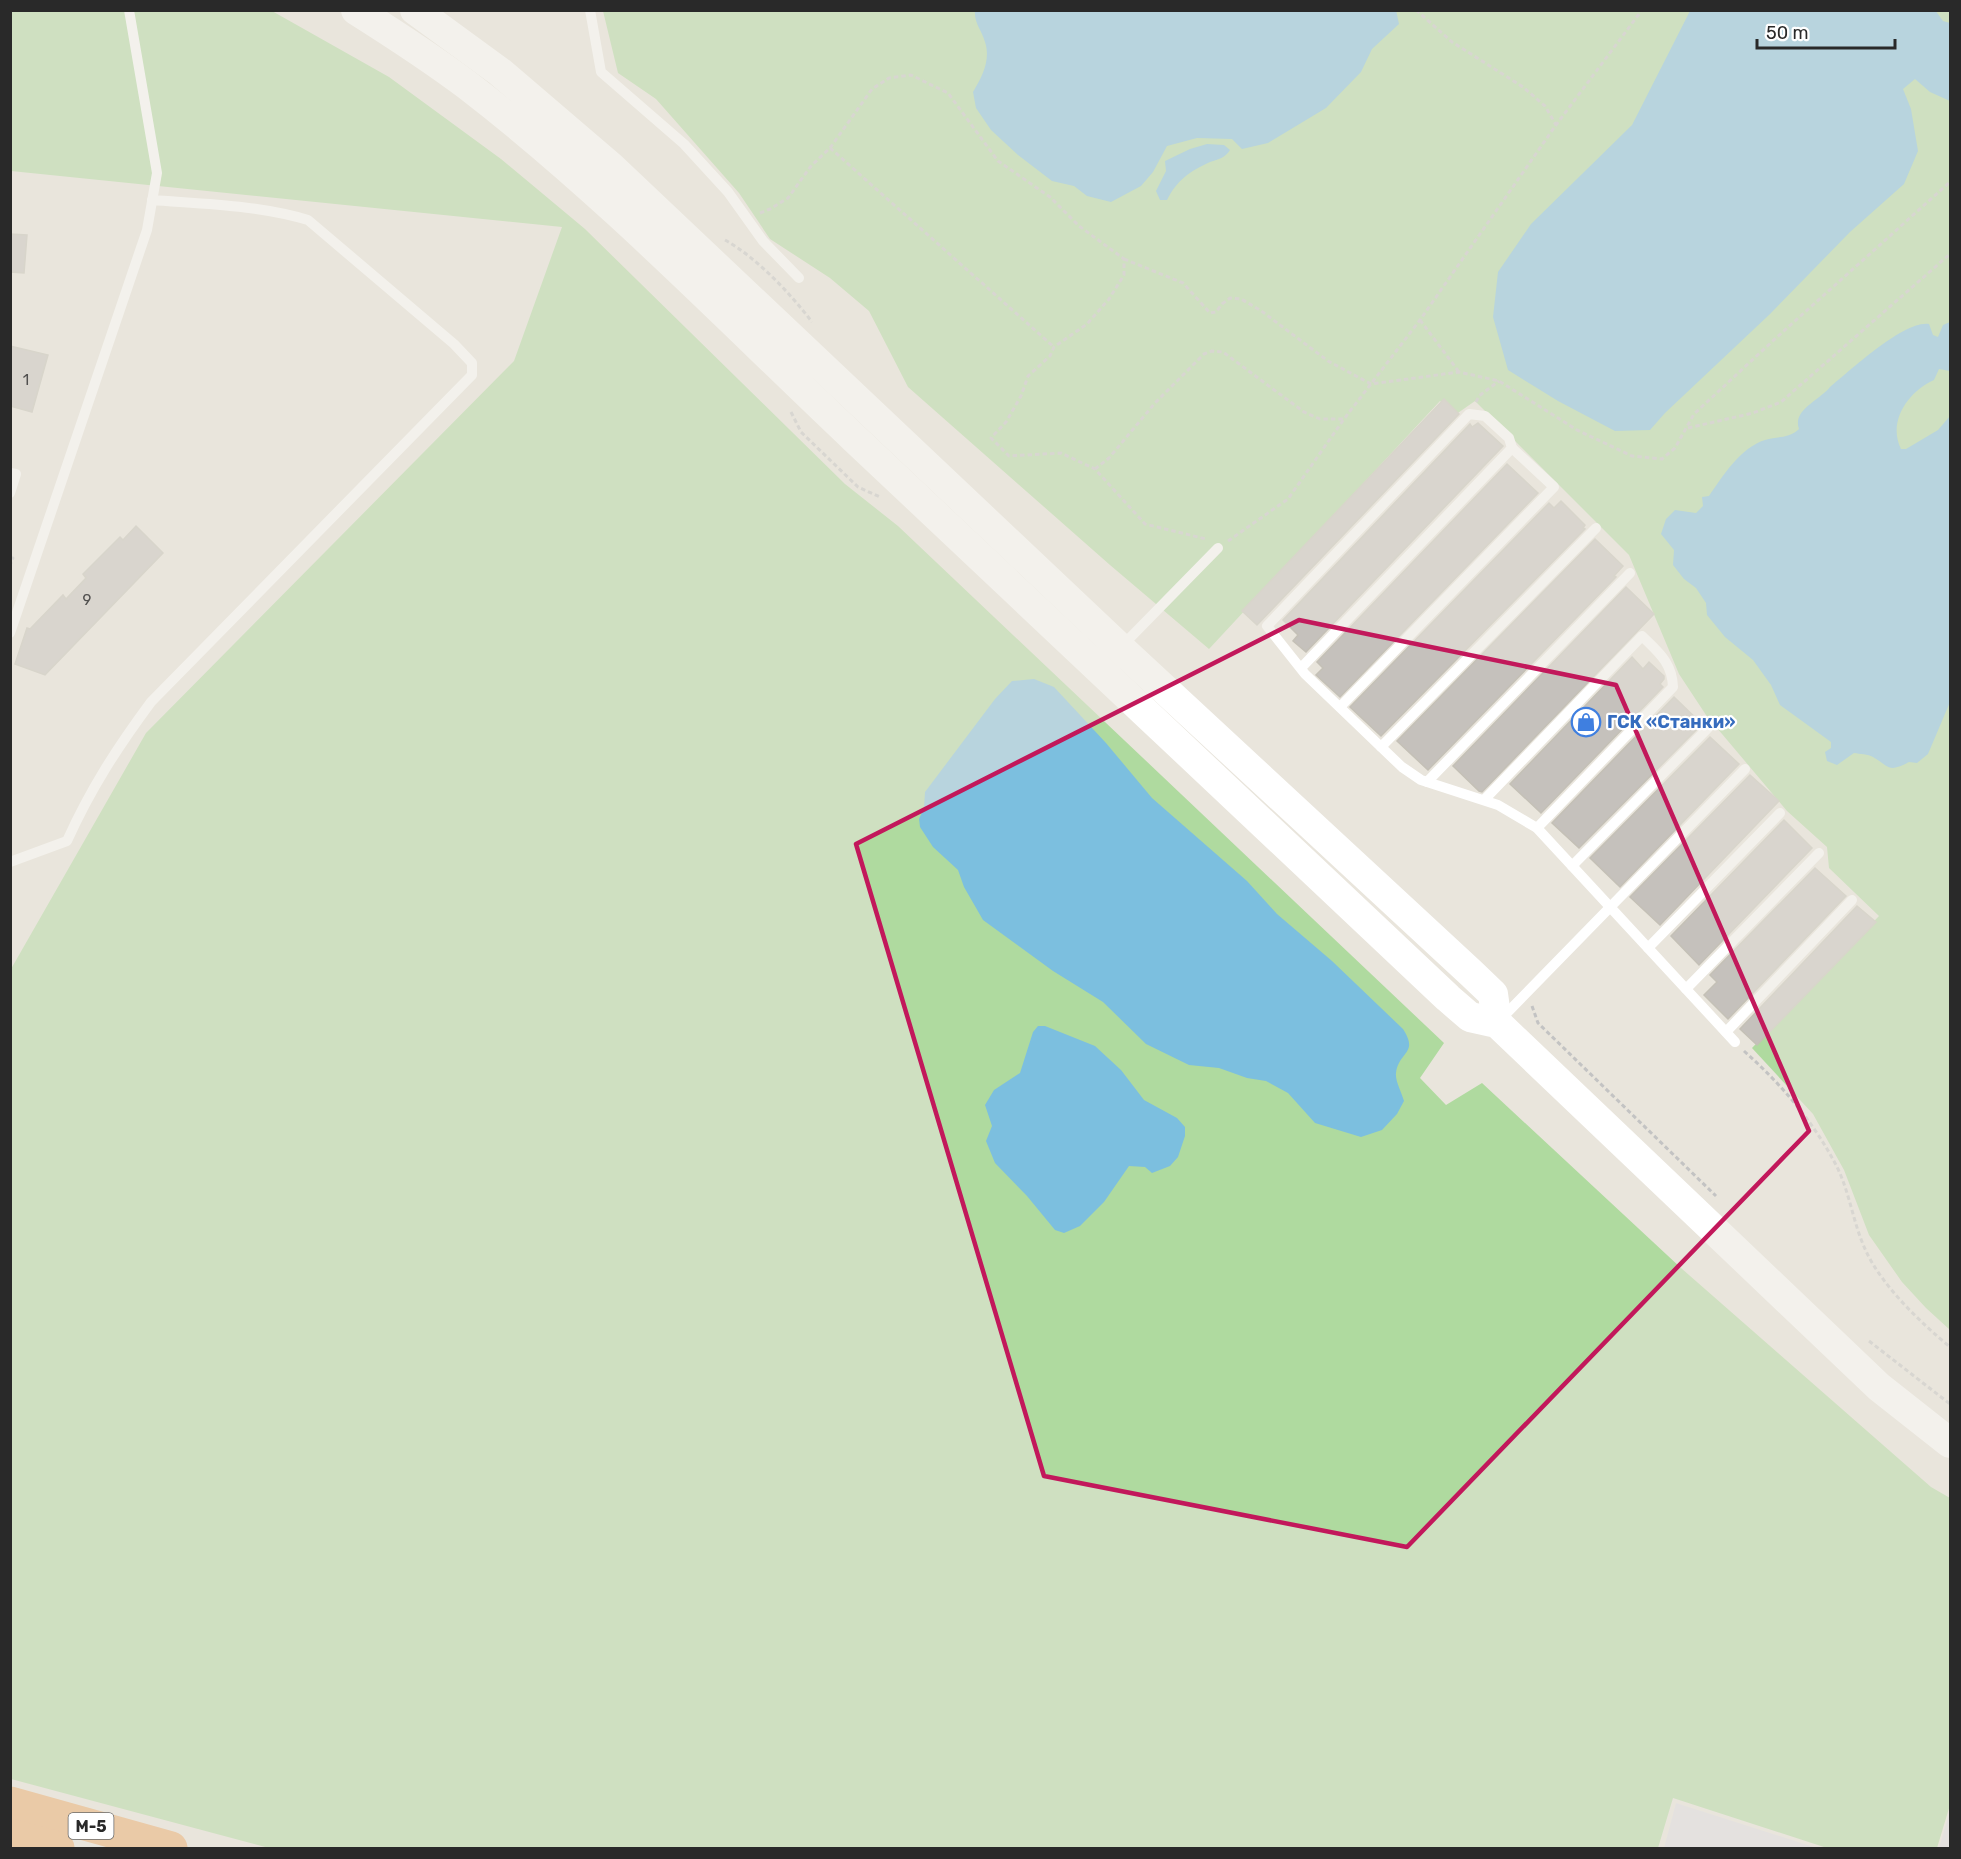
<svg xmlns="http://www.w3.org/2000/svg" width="1961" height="1859" viewBox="0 0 1961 1859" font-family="Rubik,sans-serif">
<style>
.industrial{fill:#dedce3}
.green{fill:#afda9f}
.water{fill:#7cbfdf}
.building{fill:#c5c1bc;stroke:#c4c0b6;stroke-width:1.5}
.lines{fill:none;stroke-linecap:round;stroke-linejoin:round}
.path{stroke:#c3c3c3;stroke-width:3;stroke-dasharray:4.5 3;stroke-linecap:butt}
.lane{stroke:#fff;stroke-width:10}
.secondary{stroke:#fff;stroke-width:30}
.highway{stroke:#eaa867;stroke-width:33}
.marked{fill:none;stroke:#c2185b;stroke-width:4.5;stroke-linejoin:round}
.labels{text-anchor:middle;stroke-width:4.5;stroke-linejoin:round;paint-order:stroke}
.number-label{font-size:15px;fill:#504f4e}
.shield{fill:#fff;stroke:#696969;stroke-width:1.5}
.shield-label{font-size:16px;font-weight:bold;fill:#292929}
.shop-label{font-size:18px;font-weight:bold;fill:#366cbe;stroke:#fff;text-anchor:start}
</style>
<rect width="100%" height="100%" fill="#e9e5dc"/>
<!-- industrial -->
<g class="industrial">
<path d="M 1676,1803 L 1817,1848 L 1664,1848 Z"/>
<path d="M 1950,1811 L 1950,1848 L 1939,1848 Z"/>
</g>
<!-- green -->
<g class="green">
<path d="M 10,11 L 272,11 L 389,77 L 501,159 L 585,229 L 845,484 L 898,526 L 1444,1043 L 1420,1078 L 1446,1105 L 1482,1083 L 1681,1268 L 1931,1487 L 1950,1498 L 1950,1805 L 1937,1848 L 1827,1848 L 1673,1798 L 1658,1848 L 269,1848 L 11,1779 L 11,969 L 146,733 L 514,361 L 562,227 L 11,171 Z"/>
<path d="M 603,11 L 1950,11 L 1950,1330 L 1926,1308 L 1902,1282 L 1869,1235 L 1844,1170 L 1813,1114 L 1752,1048 L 1879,916 L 1829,868 L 1827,847 L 1787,811 L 1706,715 L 1679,674 L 1629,555 L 1475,401 L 1455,415 L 1440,401 L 1209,649 L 1110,565 L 908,387 L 869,311 L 830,278 L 770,239 L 739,193 L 656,99 L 618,73 Z"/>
</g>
<!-- water -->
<g class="water">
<path d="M 1396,10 L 1399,24 L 1372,49 L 1361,72 L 1326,108 L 1268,143 L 1242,149 L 1232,139 L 1197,138 L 1167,146 L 1153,172 L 1141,186 L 1111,202 L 1087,196 L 1074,186 L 1052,181 L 1018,155 L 991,130 L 976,108 L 973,92 C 982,77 991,60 985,42 C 982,31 974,23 975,11 Z"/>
<path d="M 1935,10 L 1943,21 L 1950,23 L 1950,101 L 1930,92 L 1915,79 L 1903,89 L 1911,109 L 1918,151 L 1904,184 L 1850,232 L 1770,314 L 1665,413 L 1650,430 L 1615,431 L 1558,401 L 1508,370 L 1493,317 L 1498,272 L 1531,224 L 1632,125 L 1690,11 Z"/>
<path d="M 1207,144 L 1224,145 L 1230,150 C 1225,158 1219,159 1210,162 C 1190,171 1177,180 1167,200 L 1160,200 L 1156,191 L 1166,171 L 1165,161 L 1190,149 Z"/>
<path d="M 1950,322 L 1950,371 L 1939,369 L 1934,380 C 1909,391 1887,421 1901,449 L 1906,449 L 1938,430 L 1950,416 L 1950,702 L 1928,754 L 1917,763 L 1909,762 C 1888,773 1890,767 1873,757 C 1868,754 1860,754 1854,753 L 1837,765 L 1827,761 L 1825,752 L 1831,748 L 1831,742 L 1780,705 L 1771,685 L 1753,660 L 1725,637 L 1707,615 L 1706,603 L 1696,588 L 1684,579 L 1673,565 L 1674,550 L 1661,534 L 1666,519 L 1675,510 L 1696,513 L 1703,506 L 1702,497 L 1709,496 C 1722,477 1741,447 1765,440 C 1778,436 1788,439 1799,429 C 1792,410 1820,400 1830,387 C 1850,371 1904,320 1929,324 L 1933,335 L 1938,337 L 1943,325 Z"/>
<path d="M 1034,679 L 1054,687 L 1106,743 L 1152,798 L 1247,881 L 1277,914 L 1332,961 L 1403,1029 C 1419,1054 1399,1051 1396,1073 C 1395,1081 1402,1093 1404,1101 L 1397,1114 L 1382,1130 L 1361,1137 L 1315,1123 L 1288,1093 L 1266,1081 L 1247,1078 L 1219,1068 L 1189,1065 L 1146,1044 L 1103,1002 L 1053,971 L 983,920 L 964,887 L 958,870 L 933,847 L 920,827 L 919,819 L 924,808 L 925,792 L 995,699 L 1012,681 Z"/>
<path d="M 1038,1026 L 1045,1026 L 1095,1046 L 1121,1070 L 1144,1100 L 1177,1118 L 1185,1127 L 1185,1136 L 1178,1157 L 1170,1166 L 1152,1173 L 1145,1167 L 1129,1166 L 1104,1202 L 1080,1226 L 1064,1233 L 1055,1230 L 1027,1196 L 995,1163 L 986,1141 L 992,1126 L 985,1105 L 994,1090 L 1020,1073 L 1033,1032 Z"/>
</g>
<!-- building -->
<g class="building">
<path d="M 10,234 L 27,235 L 24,273 L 10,272 Z"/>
<path d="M 10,346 L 48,355 L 32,412 L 10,406 Z"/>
<path d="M 1444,399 L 1459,414 L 1257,625 L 1242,611 Z"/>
<path d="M 1478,423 L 1503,446 L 1306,652 L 1293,641 L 1298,635 L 1283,620 L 1470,424 L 1472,427 Z"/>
<path d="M 1507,464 L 1538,493 L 1340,697 L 1316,675 L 1323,668 L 1317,662 Z"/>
<path d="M 1561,501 L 1585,525 L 1583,528 L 1585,529 L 1381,736 L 1350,707 L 1549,503 L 1554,508 Z"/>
<path d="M 136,526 L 163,553 L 45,675 L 15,664 L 27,628 L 30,629 L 63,595 L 66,599 L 86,578 L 83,574 L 120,537 L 123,540 Z"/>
<path d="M 1595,539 L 1623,566 L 1614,576 L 1616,577 L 1428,770 L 1397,741 Z"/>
<path d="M 1626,587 L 1654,614 L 1482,792 L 1479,791 L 1453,766 Z"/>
<path d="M 1632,657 L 1643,669 L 1649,662 L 1664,676 L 1664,679 L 1660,684 L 1663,687 L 1541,813 L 1540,812 L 1510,784 Z"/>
<path d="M 1674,697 L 1700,722 L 1698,725 L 1699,727 L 1579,848 L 1552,823 Z"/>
<path d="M 1710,737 L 1739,764 L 1620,887 L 1590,858 Z"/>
<path d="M 1750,775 L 1779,801 L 1660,925 L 1630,897 Z"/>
<path d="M 1784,820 L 1812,848 L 1699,965 L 1671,936 Z"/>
<path d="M 1815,868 L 1846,896 L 1728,1019 L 1704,995 L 1717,982 L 1710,975 Z"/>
<path d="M 1857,906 L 1876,922 L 1757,1045 L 1740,1029 Z"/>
</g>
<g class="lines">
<!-- path -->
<g class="path">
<path d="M 1416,10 L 1452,42 L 1523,87 L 1545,106 L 1556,125"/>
<path d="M 830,148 L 1054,347"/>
<path d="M 760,213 L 770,209 L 788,198 L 811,166 L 830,148 L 872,89 L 889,78 L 911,75 L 948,93 L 998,161 L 1050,197 L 1079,226 L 1124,259 L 1124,275 L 1109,299 L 1087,324 L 1054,347 L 1050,356 L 1028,376 L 1021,396 L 1006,422 L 991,438 L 1009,456 L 1061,453 L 1095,469 L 1145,524 L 1206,539"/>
<path d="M 725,240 C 757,258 790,293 812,322"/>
<path d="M 1124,259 L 1183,283 L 1210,313 L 1216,312 L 1222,304 L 1230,298 L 1241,299 L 1260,310 L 1328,361 L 1371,384 L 1459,372 L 1499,381 L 1577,430 L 1632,456 L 1662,459 L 1675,448 L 1694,414 L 1776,338 L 1950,182"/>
<path d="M 1420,320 L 1459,372"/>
<path d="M 1476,402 L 1479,396 L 1499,381"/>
<path d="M 791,412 L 801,432 L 858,487 L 880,497"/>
<path d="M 1688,428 L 1753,413 L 1781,402 L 1950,254"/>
<path d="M 1095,469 L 1109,458 L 1155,403 L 1204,354 L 1212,351 L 1223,352 L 1304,412 L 1320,419 L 1344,419"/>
<path d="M 1228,541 L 1288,499 L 1344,419 L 1420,320 L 1556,125 L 1642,10"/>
<path d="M 10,558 L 13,558 L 10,565"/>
<path d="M 1532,1006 L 1538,1023 L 1716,1196"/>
<path d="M 1744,1051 C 1781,1084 1813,1121 1836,1165 C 1850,1192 1853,1224 1866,1251 C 1882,1286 1921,1323 1950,1347"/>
<path d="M 1869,1341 L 1950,1404"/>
</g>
<!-- lane -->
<g class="lane">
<path d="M 590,10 L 601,72 L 684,144 L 728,192 L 763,241 L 799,278"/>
<path d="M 10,473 L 16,474 L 10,493"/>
<path d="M 10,633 L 147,230 L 157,173 L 129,10"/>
<path d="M 1122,646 L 1218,548"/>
<path d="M 1301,668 L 1512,448 L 1509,438 L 1485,416 L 1469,414 L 1267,626 L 1305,674 L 1402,767 L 1421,780 L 1498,805 L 1537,828 L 1735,1042"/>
<path d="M 1340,707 L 1554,487 L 1512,448"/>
<path d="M 1381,747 L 1596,528"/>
<path d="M 1427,782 L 1630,573"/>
<path d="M 1484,800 L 1642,636 C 1658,652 1672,662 1673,687 L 1537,828"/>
<path d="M 10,862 L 67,841 C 91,788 117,748 151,702 L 472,375 L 472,363 L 454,344 L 308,220 C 258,205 204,204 152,200"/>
<path d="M 1572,866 L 1708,728"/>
<path d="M 1648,948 L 1780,813"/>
<path d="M 1686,989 L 1819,853"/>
<path d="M 1502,1018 L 1745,769"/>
<path d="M 1726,1032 L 1852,900"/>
</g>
<!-- secondary -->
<g class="secondary">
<path d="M 356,10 C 394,34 431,58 467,85 C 606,192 728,319 855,439 C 1052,626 1251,811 1448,998 L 1470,1017 L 1497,1023 L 1879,1387 L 1950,1443"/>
<path d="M 415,10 L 500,72 L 611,167 L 1120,648 L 1471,973 L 1493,994 L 1497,1023"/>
</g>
<!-- highway -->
<g class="highway">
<path d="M 10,1803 L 171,1848"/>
<path d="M 10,1835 L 58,1848"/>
</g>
</g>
<!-- marked area -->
<path d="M0 0H1961V1859H0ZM 1299,620 L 1616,685 L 1809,1131 L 1407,1547 L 1044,1476 L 856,844 Z" fill="#e9e5dc" fill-opacity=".55" fill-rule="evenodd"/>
<path class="marked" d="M 1299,620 L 1616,685 L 1809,1131 L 1407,1547 L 1044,1476 L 856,844 Z"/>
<!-- icons -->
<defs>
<g id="shop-ring" transform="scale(1.5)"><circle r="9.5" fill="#fff" stroke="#3f7fe0" stroke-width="1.5"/><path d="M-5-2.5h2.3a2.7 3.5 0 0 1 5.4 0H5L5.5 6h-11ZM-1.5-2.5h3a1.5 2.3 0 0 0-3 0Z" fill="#3f7fe0"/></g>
</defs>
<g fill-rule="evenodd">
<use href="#shop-ring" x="1586" y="722"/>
</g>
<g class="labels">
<!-- number labels -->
<g class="number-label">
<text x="26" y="385">1</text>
<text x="87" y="605">9</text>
</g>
<!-- shield labels -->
<rect class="shield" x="68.5" y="1813" width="45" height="26" rx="4.5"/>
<g class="shield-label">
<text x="91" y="1832">М-5</text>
</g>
<!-- shop labels -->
<g class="shop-label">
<text x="1607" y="728">ГСК «Станки»</text>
</g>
</g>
<!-- border -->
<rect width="1961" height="1859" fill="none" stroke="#292929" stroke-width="24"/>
<!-- scale -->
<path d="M1757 39v9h138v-9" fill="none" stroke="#292929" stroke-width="3"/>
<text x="1766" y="39" font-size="18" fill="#292929" stroke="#ffffff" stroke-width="4.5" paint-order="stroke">50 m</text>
</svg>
